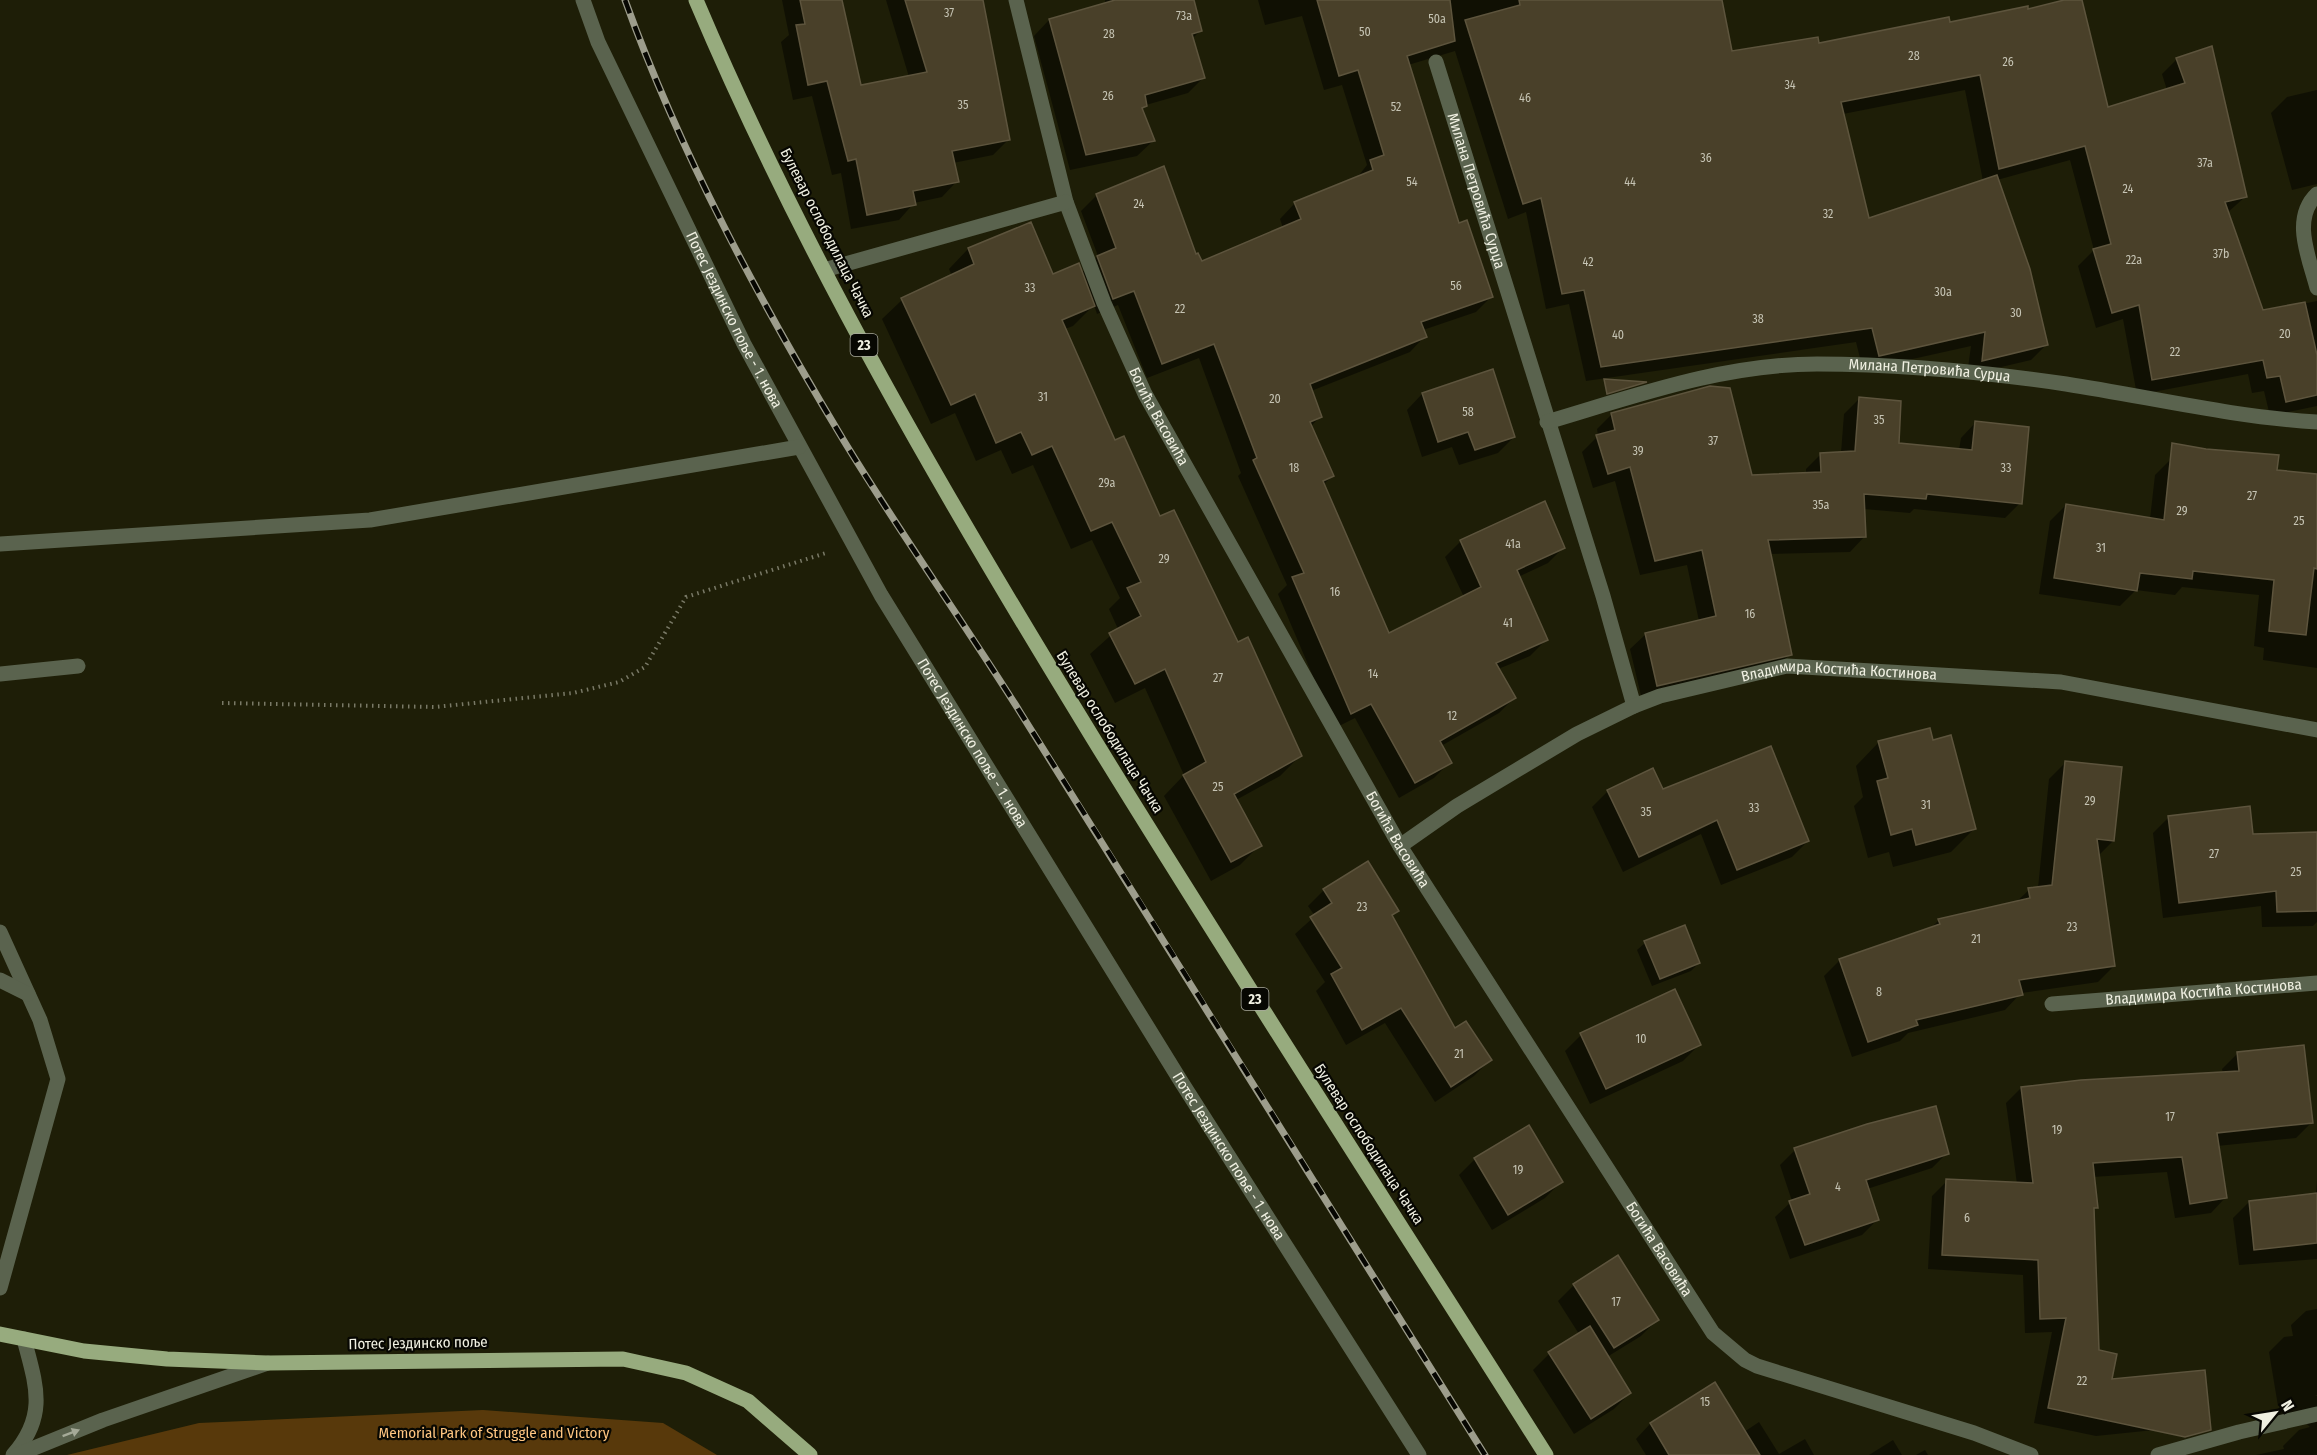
<svg xmlns="http://www.w3.org/2000/svg" width="2317" height="1455" viewBox="0 0 2317 1455" font-family="'Fira Sans Condensed',sans-serif">
<style>
.green{fill:#58390b}
.shadow{fill:#0007;fill-rule:evenodd}
.building{fill:#494029;stroke:#5d543d;stroke-width:1.5}
.lines{fill:none;stroke-linecap:round;stroke-linejoin:round}
.path{stroke:#797966;stroke-width:4;stroke-dasharray:1.5 4.5;stroke-linecap:butt}
.minor{stroke:#5a634e;stroke-width:15}
.major{stroke:#97ab7e;stroke-width:15}
.rail-casing{stroke:#9d9d8c;stroke-width:7}
.rail{stroke:#070702;stroke-width:4.5;stroke-dasharray:14;stroke-linecap:butt}
.oneway{fill:#a5aa98}
.labels{text-anchor:middle;stroke-width:4.5;stroke-linejoin:round;paint-order:stroke}
.number-label{font-size:12px;fill:#c6c4b4}
.shield{fill:#070702;stroke:#aaaa9f;stroke-width:1.5}
.shield-label{font-size:14px;font-weight:bold;fill:#f0f0e2}
.street-label{font-size:15px;fill:#f0f0e2;stroke:#070702}
.park-label{font-size:15px;fill:#ffc681;stroke:#070702}
</style>
<rect width="100%" height="100%" fill="#1e1e07"/>
<!-- green -->
<path class="green" d="M 483,1410 L 663,1423 L 717,1455 L 67,1455 L 199,1423 Z"/>
<!-- shadow -->
<g class="shadow">
<path d="M 782,0 L 841,0 L 860,86 L 909,77 L 886,0 L 981,0 L 1008,140 L 993,155 L 953,163 L 957,181 L 942,197 L 914,203 L 899,220 L 851,229 L 841,173 L 832,175 L 812,96 L 793,100 L 781,42 L 789,35 Z"/>
<path d="M 1105,0 L 1192,0 L 1200,31 L 1192,39 L 1203,78 L 1188,93 L 1146,105 L 1141,110 L 1153,141 L 1137,156 L 1070,170 L 1034,36 L 1049,20 L 1106,4 Z"/>
<path d="M 1258,0 L 1677,0 L 1731,52 L 1817,44 L 2080,0 L 2107,109 L 2167,90 L 2162,74 L 2177,59 L 2245,197 L 2227,213 L 2262,312 L 2317,301 L 2317,406 L 2270,416 L 2264,391 L 2252,393 L 2248,374 L 2137,395 L 2123,319 L 2096,328 L 2078,266 L 2094,250 L 2070,160 L 1997,180 L 2046,345 L 2031,360 L 1967,375 L 1971,346 L 1863,370 L 1856,342 L 1586,381 L 1569,304 L 1546,309 L 1526,212 L 1508,219 L 1455,51 L 1408,65 L 1458,225 L 1492,296 L 1476,312 L 1423,330 L 1425,336 L 1410,352 L 1311,391 L 1320,417 L 1310,427 L 1332,476 L 1323,485 L 1389,635 L 1464,597 L 1445,557 L 1461,541 L 1564,547 L 1548,563 L 1518,577 L 1546,640 L 1530,656 L 1498,669 L 1514,698 L 1499,713 L 1441,746 L 1450,762 L 1434,778 L 1399,798 L 1355,718 L 1335,728 L 1278,594 L 1287,585 L 1238,476 L 1241,473 L 1199,358 L 1147,378 L 1118,305 L 1097,314 L 1094,305 L 1073,326 L 1065,329 L 1115,442 L 1238,644 L 1300,756 L 1280,776 L 1236,800 L 1260,845 L 1240,865 L 1211,881 L 1164,796 L 1184,775 L 1145,688 L 1115,703 L 1090,654 L 1118,629 L 1109,609 L 1120,598 L 1092,540 L 1071,549 L 1033,465 L 1012,474 L 1001,450 L 976,461 L 955,413 L 931,424 L 882,319 L 902,300 L 952,276 L 949,269 L 968,249 L 1052,276 L 1081,274 L 1098,256 L 1081,211 L 1097,195 L 1195,256 L 1201,263 L 1283,228 L 1280,219 L 1295,203 L 1356,179 L 1367,165 L 1342,85 L 1324,90 L 1302,16 L 1265,25 ZM 1965,90 L 1983,181 L 1868,220 L 1843,114 Z"/>
<path d="M 2317,90 L 2317,184 L 2292,190 L 2271,113 L 2287,97 Z"/>
<path d="M 1422,394 L 1514,437 L 1498,453 L 1459,465 L 1452,447 L 1422,457 L 1407,410 Z"/>
<path d="M 1859,399 L 1897,445 L 1959,450 L 1961,438 L 1976,422 L 2020,503 L 2005,518 L 1914,509 L 1910,513 L 1864,509 L 1865,536 L 1850,552 L 1769,554 L 1790,654 L 1775,669 L 1642,700 L 1630,649 L 1646,634 L 1699,621 L 1687,565 L 1640,575 L 1615,481 L 1593,488 L 1582,452 L 1598,436 L 1597,429 L 1612,414 L 1751,476 L 1806,474 L 1806,469 L 1821,454 L 1841,453 L 1844,414 Z"/>
<path d="M 2171,459 L 2317,476 L 2317,668 L 2263,660 L 2264,648 L 2254,646 L 2259,595 L 2182,587 L 2175,595 L 2136,590 L 2120,606 L 2039,594 L 2050,521 L 2066,505 L 2150,519 L 2155,475 Z"/>
<path d="M 1932,741 L 1974,829 L 1951,852 L 1893,867 L 1889,852 L 1868,858 L 1854,806 L 1863,797 L 1856,766 L 1879,742 Z"/>
<path d="M 2065,763 L 2113,841 L 2098,856 L 2114,966 L 2098,982 L 2021,993 L 2005,1010 L 1908,1033 L 1900,1041 L 1852,1057 L 1824,976 L 1840,960 L 1930,929 L 1939,920 L 2015,903 L 2029,890 L 2038,888 L 2049,779 Z"/>
<path d="M 1608,791 L 1662,791 L 1808,841 L 1792,857 L 1721,885 L 1701,834 L 1623,872 L 1592,807 Z"/>
<path d="M 2169,817 L 2252,836 L 2317,834 L 2317,922 L 2313,926 L 2262,927 L 2261,906 L 2163,918 L 2153,833 Z"/>
<path d="M 1324,890 L 1397,910 L 1391,916 L 1455,1030 L 1490,1060 L 1474,1076 L 1435,1102 L 1385,1023 L 1346,1045 L 1316,991 L 1325,982 L 1295,934 L 1315,916 L 1308,906 Z"/>
<path d="M 1645,943 L 1699,963 L 1691,971 L 1652,986 L 1637,950 Z"/>
<path d="M 1581,1035 L 1699,1045 L 1683,1061 L 1590,1104 L 1565,1051 Z"/>
<path d="M 2237,1054 L 2311,1123 L 2296,1138 L 2217,1146 L 2226,1197 L 2211,1213 L 2175,1218 L 2167,1172 L 2093,1177 L 2096,1207 L 2093,1211 L 2097,1352 L 2110,1381 L 2193,1426 L 2096,1436 L 2034,1423 L 2052,1332 L 2025,1333 L 2023,1275 L 1928,1269 L 1932,1196 L 1947,1181 L 2017,1184 L 2006,1103 L 2021,1088 L 2223,1073 L 2222,1069 Z"/>
<path d="M 1795,1150 L 1947,1153 L 1932,1168 L 1867,1189 L 1877,1220 L 1862,1235 L 1790,1259 L 1775,1217 L 1792,1201 L 1780,1165 Z"/>
<path d="M 1475,1159 L 1561,1182 L 1545,1198 L 1492,1230 L 1459,1175 Z"/>
<path d="M 2317,1181 L 2317,1259 L 2239,1265 L 2233,1218 L 2249,1202 L 2316,1195 Z"/>
<path d="M 1574,1285 L 1657,1320 L 1641,1336 L 1607,1357 L 1630,1393 L 1614,1409 L 1574,1434 L 1533,1370 L 1549,1354 L 1579,1334 L 1558,1301 Z"/>
<path d="M 2317,1309 L 2317,1395 L 2315,1396 L 2317,1396 L 2317,1455 L 2256,1455 L 2284,1449 L 2283,1446 L 2299,1430 L 2310,1427 L 2303,1420 L 2280,1424 L 2277,1410 L 2283,1404 L 2278,1406 L 2269,1352 L 2284,1337 L 2293,1336 L 2291,1325 L 2306,1311 Z"/>
<path d="M 1715,1384 L 1744,1432 L 1759,1422 L 1779,1454 L 1805,1439 L 1814,1455 L 1646,1455 L 1636,1439 L 1650,1424 Z"/>
<path d="M 1893,1440 L 1902,1455 L 1869,1455 Z"/>
<path d="M 1925,1450 L 1928,1455 L 1916,1455 Z"/>
</g>
<!-- building -->
<g class="building">
<path d="M 800,0 L 842,0 L 861,85 L 927,72 L 905,0 L 983,0 L 1010,140 L 952,151 L 959,182 L 913,191 L 916,205 L 867,215 L 856,159 L 848,161 L 827,81 L 808,85 L 796,25 L 805,24 Z"/>
<path d="M 1115,0 L 1194,0 L 1202,31 L 1192,34 L 1205,78 L 1145,95 L 1147,106 L 1142,108 L 1155,141 L 1086,155 L 1049,19 Z"/>
<path d="M 1317,0 L 1450,0 L 1455,41 L 1407,56 L 1459,223 L 1467,220 L 1493,297 L 1421,322 L 1427,337 L 1310,384 L 1322,417 L 1310,422 L 1334,476 L 1323,481 L 1389,633 L 1481,587 L 1460,540 L 1545,501 L 1565,548 L 1517,570 L 1548,640 L 1496,663 L 1516,698 L 1440,741 L 1452,763 L 1415,783 L 1371,704 L 1351,714 L 1292,577 L 1304,573 L 1253,460 L 1257,458 L 1214,344 L 1162,364 L 1134,291 L 1113,299 L 1097,256 L 1116,248 L 1096,194 L 1164,166 L 1196,254 L 1198,253 L 1202,261 L 1301,219 L 1294,202 L 1373,170 L 1370,160 L 1384,155 L 1358,70 L 1339,76 Z"/>
<path d="M 1519,0 L 1722,0 L 1732,51 L 1818,37 L 1819,43 L 1949,17 L 1950,22 L 2028,6 L 2028,9 L 2064,0 L 2082,0 L 2108,107 L 2185,83 L 2176,58 L 2212,46 L 2247,197 L 2225,202 L 2263,310 L 2305,302 L 2317,355 L 2317,395 L 2286,402 L 2280,376 L 2267,378 L 2263,360 L 2152,380 L 2139,305 L 2112,313 L 2093,249 L 2111,244 L 2085,146 L 1999,169 L 1980,75 L 1841,102 L 1869,218 L 1997,175 L 2030,269 L 2048,345 L 1982,361 L 1985,332 L 1879,356 L 1872,328 L 1601,367 L 1584,290 L 1562,294 L 1541,198 L 1523,204 L 1465,20 L 1520,5 Z"/>
<path d="M 1031,222 L 1053,274 L 1079,263 L 1095,306 L 1062,320 L 1115,440 L 1124,436 L 1160,516 L 1174,510 L 1238,642 L 1248,637 L 1302,756 L 1234,794 L 1262,846 L 1231,862 L 1183,775 L 1206,762 L 1165,669 L 1135,684 L 1109,633 L 1141,616 L 1127,588 L 1141,582 L 1112,522 L 1091,531 L 1052,446 L 1032,455 L 1021,432 L 996,443 L 975,394 L 951,405 L 901,298 L 974,264 L 968,248 Z"/>
<path d="M 1493,369 L 1515,437 L 1475,450 L 1468,432 L 1438,442 L 1422,393 Z"/>
<path d="M 1604,379 L 1647,382 L 1607,394 Z"/>
<path d="M 1710,386 L 1730,388 L 1752,475 L 1821,472 L 1820,453 L 1855,451 L 1859,397 L 1901,401 L 1899,443 L 1972,450 L 1975,421 L 2029,427 L 2022,504 L 1927,494 L 1926,499 L 1864,494 L 1866,537 L 1768,540 L 1792,655 L 1657,686 L 1645,633 L 1716,616 L 1702,550 L 1655,561 L 1630,467 L 1608,474 L 1596,435 L 1615,430 L 1611,413 Z"/>
<path d="M 2172,443 L 2206,449 L 2279,455 L 2277,470 L 2317,474 L 2317,569 L 2314,568 L 2306,635 L 2269,631 L 2274,580 L 2193,571 L 2192,579 L 2140,573 L 2137,591 L 2054,578 L 2066,504 L 2164,520 Z"/>
<path d="M 1930,728 L 1933,740 L 1951,735 L 1976,829 L 1916,845 L 1912,829 L 1891,835 L 1877,781 L 1888,778 L 1878,741 Z"/>
<path d="M 1771,746 L 1809,841 L 1737,870 L 1717,820 L 1639,857 L 1607,790 L 1653,768 L 1663,789 Z"/>
<path d="M 2065,761 L 2122,767 L 2114,841 L 2097,839 L 2115,966 L 2019,980 L 2023,995 L 1916,1020 L 1918,1025 L 1868,1042 L 1839,959 L 1940,924 L 1938,919 L 2030,898 L 2028,888 L 2052,885 Z"/>
<path d="M 2250,806 L 2253,834 L 2317,832 L 2317,911 L 2277,912 L 2276,891 L 2179,903 L 2168,816 Z"/>
<path d="M 1368,861 L 1399,911 L 1392,915 L 1455,1028 L 1466,1021 L 1492,1060 L 1451,1087 L 1401,1008 L 1362,1030 L 1331,974 L 1342,968 L 1310,917 L 1332,903 L 1323,889 Z"/>
<path d="M 1685,925 L 1700,963 L 1660,979 L 1644,941 Z"/>
<path d="M 1675,989 L 1701,1045 L 1606,1089 L 1580,1033 Z"/>
<path d="M 2304,1045 L 2313,1123 L 2217,1133 L 2227,1198 L 2190,1204 L 2182,1157 L 2093,1163 L 2098,1208 L 2094,1208 L 2099,1350 L 2117,1354 L 2112,1379 L 2205,1370 L 2211,1430 L 2185,1437 L 2048,1408 L 2066,1318 L 2040,1319 L 2038,1260 L 1942,1255 L 1946,1179 L 2033,1183 L 2021,1087 L 2081,1080 L 2239,1071 L 2237,1052 Z"/>
<path d="M 1936,1106 L 1949,1154 L 1866,1180 L 1879,1220 L 1805,1245 L 1789,1201 L 1810,1194 L 1794,1148 L 1867,1124 Z"/>
<path d="M 1529,1125 L 1563,1182 L 1508,1215 L 1474,1158 Z"/>
<path d="M 2317,1193 L 2317,1243 L 2254,1250 L 2249,1201 Z"/>
<path d="M 1618,1255 L 1659,1320 L 1614,1348 L 1573,1284 Z"/>
<path d="M 1590,1326 L 1631,1393 L 1591,1419 L 1548,1352 Z"/>
<path d="M 1715,1382 L 1760,1455 L 1669,1455 L 1650,1423 Z"/>
</g>
<g class="lines">
<!-- path -->
<path class="path" d="M 222,703 L 435,707 L 573,693 L 619,682 L 645,667 L 686,597 L 826,553"/>
<!-- minor -->
<g class="minor">
<path id="s1" d="M 583,0 L 598,42 L 744,344 L 881,595 L 1182,1083 L 1419,1455"/>
<path id="s2" d="M 1016,0 L 1066,202 L 1104,303 L 1145,394 L 1400,846 L 1713,1333 L 1745,1360 L 1757,1366 L 1974,1433 L 2031,1455"/>
<path id="s3" d="M 1436,62 L 1603,596 L 1634,706"/>
<path d="M 2317,194 C 2291,219 2309,257 2317,288"/>
<path d="M 824,270 L 1066,202"/>
<path id="s4" d="M 1547,422 C 1635,396 1723,364 1817,364 C 1899,364 1984,372 2066,384 C 2150,397 2232,417 2317,422"/>
<path d="M 0,544 L 370,520 L 799,447"/>
<path d="M 0,674 L 78,666"/>
<path id="s5" d="M 1400,846 L 1457,806 L 1577,734 L 1634,706 L 1660,696 L 1787,666 L 2061,682 L 2317,730"/>
<path d="M 0,932 L 40,1020 L 58,1079 L 0,1288"/>
<path d="M 0,980 L 28,994"/>
<path id="s6" d="M 2052,1004 L 2317,983"/>
<path d="M 13,1455 C 48,1415 36,1385 24,1339"/>
<path d="M 17,1455 L 103,1420 L 268,1363"/>
<path d="M 2158,1455 L 2239,1432 L 2317,1414"/>
</g>
<!-- major -->
<g class="major">
<path d="M 696,0 C 805,258 947,500 1093,738 C 1241,979 1395,1216 1546,1455"/>
<path d="M 0,1334 L 84,1351 L 167,1359 L 268,1363 L 623,1359 L 686,1373 L 748,1401 L 810,1455"/>
</g>
<!-- rail casing -->
<g class="rail-casing">
<path id="rail" d="M 625,0 C 681,155 759,300 844,441 C 900,533 963,621 1020,712 C 1177,959 1330,1208 1485,1455"/>
</g>
<!-- rail -->
<use href="#rail" class="rail"/>
</g>
<!-- one-way arrows -->
<defs><path id="oneway-solid" d="M-6-.8H1V-3.2L6.5 0L1 3.2V.8H-6Z" transform="scale(1.5)"/></defs>
<use class="oneway" href="#oneway-solid" transform="translate(71 1433) rotate(-21)"/>
<g class="labels">
<!-- number labels -->
<g class="number-label">
<text x="949" y="17">37</text>
<text x="1184" y="20">73a</text>
<text x="1437" y="23">50a</text>
<text x="1365" y="36">50</text>
<text x="1109" y="38">28</text>
<text x="1914" y="60">28</text>
<text x="2008" y="66">26</text>
<text x="1790" y="89">34</text>
<text x="1108" y="100">26</text>
<text x="1525" y="102">46</text>
<text x="963" y="109">35</text>
<text x="1396" y="111">52</text>
<text x="1706" y="162">36</text>
<text x="2205" y="167">37a</text>
<text x="1412" y="186">54</text>
<text x="1630" y="186">44</text>
<text x="2128" y="193">24</text>
<text x="1139" y="208">24</text>
<text x="1828" y="218">32</text>
<text x="2221" y="258">37b</text>
<text x="2134" y="264">22a</text>
<text x="1588" y="266">42</text>
<text x="1456" y="290">56</text>
<text x="1030" y="292">33</text>
<text x="1943" y="296">30a</text>
<text x="1180" y="313">22</text>
<text x="2016" y="317">30</text>
<text x="1758" y="323">38</text>
<text x="2285" y="338">20</text>
<text x="1618" y="339">40</text>
<text x="2175" y="356">22</text>
<text x="1043" y="401">31</text>
<text x="1275" y="403">20</text>
<text x="1468" y="416">58</text>
<text x="1879" y="424">35</text>
<text x="1713" y="445">37</text>
<text x="1638" y="455">39</text>
<text x="1294" y="472">18</text>
<text x="2006" y="472">33</text>
<text x="1107" y="487">29a</text>
<text x="2252" y="500">27</text>
<text x="1821" y="509">35a</text>
<text x="2182" y="515">29</text>
<text x="2299" y="525">25</text>
<text x="1513" y="548">41a</text>
<text x="2101" y="552">31</text>
<text x="1164" y="563">29</text>
<text x="1335" y="596">16</text>
<text x="1750" y="618">16</text>
<text x="1508" y="627">41</text>
<text x="1373" y="678">14</text>
<text x="1218" y="682">27</text>
<text x="1452" y="720">12</text>
<text x="1218" y="791">25</text>
<text x="2090" y="805">29</text>
<text x="1926" y="809">31</text>
<text x="1754" y="812">33</text>
<text x="1646" y="816">35</text>
<text x="2214" y="858">27</text>
<text x="2296" y="876">25</text>
<text x="1362" y="911">23</text>
<text x="2072" y="931">23</text>
<text x="1976" y="943">21</text>
<text x="1879" y="996">8</text>
<text x="1641" y="1043">10</text>
<text x="1459" y="1058">21</text>
<text x="2170" y="1121">17</text>
<text x="2057" y="1134">19</text>
<text x="1518" y="1174">19</text>
<text x="1838" y="1191">4</text>
<text x="1967" y="1222">6</text>
<text x="1616" y="1306">17</text>
<text x="2082" y="1385">22</text>
<text x="1705" y="1406">15</text>
</g>
<!-- shield labels -->
<g class="shield">
<rect x="850.5" y="334" width="27" height="22" rx="4.5"/>
<rect x="1241.5" y="988" width="27" height="22" rx="4.5"/>
</g>
<g class="shield-label">
<text x="864" y="350">23</text>
<text x="1255" y="1004">23</text>
</g>
<!-- street labels -->
<g class="street-label">
<text dy="5" stroke="none"><textPath href="#s3" startOffset="135">Милана Петровића Сурџа</textPath></text>
<text transform="translate(827 233) rotate(63)" y="5">Булевар ослободилаца Чачка</text>
<text dy="5" stroke="none"><textPath href="#s1" startOffset="354">Потес Јездинско поље - 1. нова</textPath></text>
<text dy="5" stroke="none"><textPath href="#s4" startOffset="390">Милана Петровића Сурџа</textPath></text>
<text dy="5" stroke="none"><textPath href="#s2" startOffset="442">Богића Васовића</textPath></text>
<text dy="5" stroke="none"><textPath href="#s5" startOffset="483">Владимира Костића Костинова</textPath></text>
<text transform="translate(1110 732) rotate(58)" y="5">Булевар ослободилаца Чачка</text>
<text dy="5" stroke="none"><textPath href="#s1" startOffset="840">Потес Јездинско поље - 1. нова</textPath></text>
<text dy="5" stroke="none"><textPath href="#s2" startOffset="928">Богића Васовића</textPath></text>
<text dy="5" stroke="none"><textPath href="#s6" startOffset="152">Владимира Костића Костинова</textPath></text>
<text transform="translate(1369 1144) rotate(57)" y="5">Булевар ослободилаца Чачка</text>
<text dy="5" stroke="none"><textPath href="#s1" startOffset="1326">Потес Јездинско поље - 1. нова</textPath></text>
<text dy="5" stroke="none"><textPath href="#s2" startOffset="1414">Богића Васовића</textPath></text>
<text transform="translate(418 1343) rotate(-1)" y="5">Потес Јездинско поље</text>
</g>
<!-- park labels -->
<g class="park-label">
<text x="494" y="1438">Memorial Park of Struggle and Victory</text>
</g>
</g>
<!-- north arrow -->
<g transform="translate(2275 1413) rotate(60)" stroke="#070702" stroke-width="4.5" paint-order="stroke">
<path d="M0-4.5L10 22L0 15L-10 22Z" fill="#f0f0e2"/>
<text y="-9" font-size="16" font-weight="bold" text-anchor="middle" fill="#f0f0e2">N</text>
</g>
</svg>
